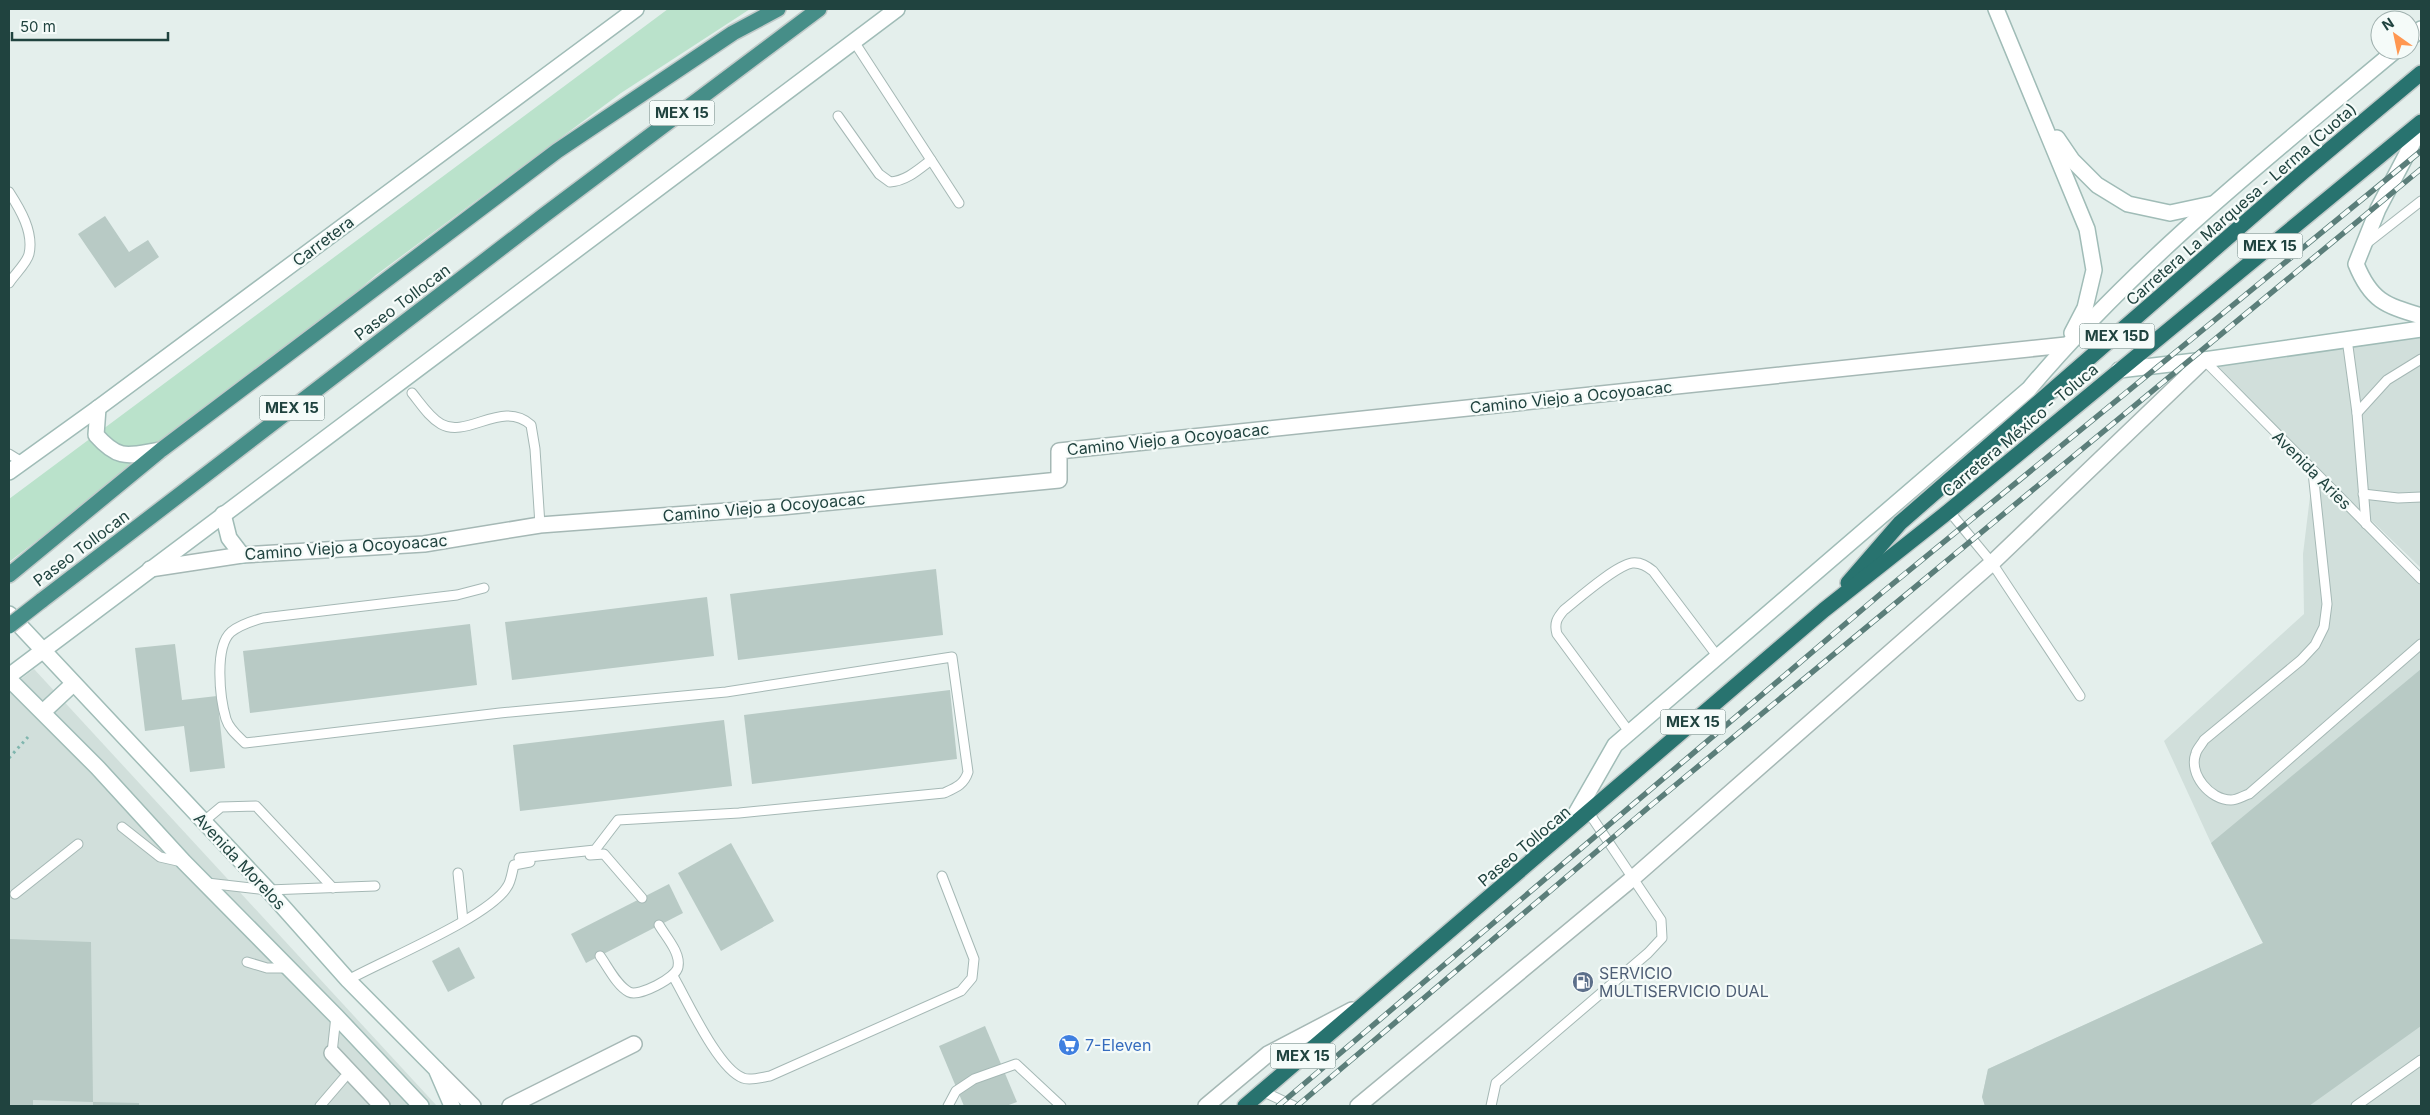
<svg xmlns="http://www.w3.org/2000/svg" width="2430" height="1115" viewBox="0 0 2430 1115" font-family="Inter,sans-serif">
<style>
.built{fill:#d1dfdb}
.green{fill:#bae2cb}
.building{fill:#b8cac5}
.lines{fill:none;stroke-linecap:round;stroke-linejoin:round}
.service-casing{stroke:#a5b8b5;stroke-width:11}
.minor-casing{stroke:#a5b8b5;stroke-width:18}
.tertiary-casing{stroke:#a5b8b5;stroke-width:18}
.secondary-casing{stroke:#a0bcb7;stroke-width:18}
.trunk-casing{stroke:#c1cac9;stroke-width:18}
.motorway-casing{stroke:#c1cac9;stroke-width:18}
.path{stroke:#80b6ae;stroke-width:3;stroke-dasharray:2.5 4;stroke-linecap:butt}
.service{stroke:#fff;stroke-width:9}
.minor{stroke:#fff;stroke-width:15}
.tertiary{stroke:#fff;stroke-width:15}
.secondary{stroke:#fff;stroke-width:15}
.trunk{stroke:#468e88;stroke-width:15}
.motorway{stroke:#28736f;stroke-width:15}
.rail-casing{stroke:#5b7e7a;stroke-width:5.5}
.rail{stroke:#f5fbf9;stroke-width:4;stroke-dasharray:11;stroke-linecap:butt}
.trunk-bridge-casing{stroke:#c1cac9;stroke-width:18;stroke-linecap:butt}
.trunk-bridge{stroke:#468e88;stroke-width:15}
.labels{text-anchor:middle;stroke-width:4.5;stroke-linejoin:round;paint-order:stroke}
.shield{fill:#f5fbf9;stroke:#607a77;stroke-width:1}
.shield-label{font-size:15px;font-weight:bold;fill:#20433f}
.street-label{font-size:16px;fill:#20433f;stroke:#f5fbf9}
.service-label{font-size:16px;fill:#4e5e75;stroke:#f5fbf9;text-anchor:start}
.shop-label{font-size:16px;fill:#366cbe;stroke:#f5fbf9;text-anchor:start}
</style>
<rect width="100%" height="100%" fill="#e4efec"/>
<!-- built -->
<g class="built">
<path d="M 2421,337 L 2421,568 L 2204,360 Z"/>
<path d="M 2313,472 L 2421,573 L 2421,1106 L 1985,1106 L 1982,1097 L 1988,1069 L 2263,943 L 2211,843 L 2164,741 L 2304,614 L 2303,554 Z"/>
<path d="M 34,669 L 437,1106 L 9,1106 L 9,688 Z"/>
</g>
<!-- green -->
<path class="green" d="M 668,9 L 750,9 L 621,93 L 376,275 L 324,320 L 9,562 L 9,499 Z"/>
<!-- building -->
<g class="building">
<path d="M 105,216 L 129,252 L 148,240 L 159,257 L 115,288 L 78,234 Z"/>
<path d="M 936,569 L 943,635 L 738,660 L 730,594 Z"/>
<path d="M 707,597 L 714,656 L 512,680 L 505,622 Z"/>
<path d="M 470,624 L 477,685 L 250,713 L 243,651 Z"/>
<path d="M 175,644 L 182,700 L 217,696 L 225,768 L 190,772 L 184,726 L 145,731 L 135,648 Z"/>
<path d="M 2421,669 L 2421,1026 L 2309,1106 L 1985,1106 L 1982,1097 L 1988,1069 L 2263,943 L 2211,843 Z"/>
<path d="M 950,690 L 957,759 L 752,784 L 744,715 Z"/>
<path d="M 724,720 L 732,786 L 520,811 L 513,745 Z"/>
<path d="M 731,843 L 774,921 L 721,951 L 678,873 Z"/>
<path d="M 669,884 L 683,913 L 586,963 L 571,934 Z"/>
<path d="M 9,939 L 91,942 L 93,1102 L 33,1100 L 33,1106 L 9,1106 Z"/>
<path d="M 459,947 L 475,978 L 448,992 L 432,961 Z"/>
<path d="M 985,1026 L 1017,1102 L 1006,1106 L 964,1106 L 939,1046 Z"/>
<path d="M 93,1102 L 139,1103 L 139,1106 L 93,1106 Z"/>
</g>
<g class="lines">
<!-- service casing -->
<g class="service-casing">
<g id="service">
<path d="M 853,40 L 959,203"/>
<path d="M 838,116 L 879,174 L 890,182 C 906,181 918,170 931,160"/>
<path d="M 9,192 C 20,209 34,232 29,254 C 27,263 14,275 9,283"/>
<path d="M 2366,244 L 2421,201"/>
<path d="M 2347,339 L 2357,413 L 2366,524"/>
<path d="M 2204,360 L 2421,579"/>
<path d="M 412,393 C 421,404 429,417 441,424 C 467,439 503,399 531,425 L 535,449 L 540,525"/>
<path d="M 2357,413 L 2387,380 L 2421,359"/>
<path d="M 9,454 L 22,462"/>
<path d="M 2313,472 L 2327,604 L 2324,627 L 2315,645 L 2301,660 L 2204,740 C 2202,744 2197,749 2196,753 C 2188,774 2210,800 2231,800 C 2237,800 2243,796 2249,794 L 2421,644"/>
<path d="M 2363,494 L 2398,498 L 2421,497"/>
<path d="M 1949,511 L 1992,563 L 2080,696"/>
<path d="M 484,588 L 457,595 L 263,618 C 252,621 240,625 231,632 C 214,647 220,699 226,719 C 229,729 238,736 245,743 L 500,713 L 726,692 L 952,657 L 968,772 C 964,785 955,788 944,793 L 739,813 L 618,820 L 595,850 L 519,858"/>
<path d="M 1630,733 L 1557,634 C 1554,623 1557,618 1564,610 C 1579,598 1615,566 1632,563 C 1641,562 1647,566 1653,571 L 1718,657"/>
<path d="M 203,822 L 221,807 L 256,806 L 333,888"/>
<path d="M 122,827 L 160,857 L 182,862"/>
<path d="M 590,855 L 604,854 L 642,898"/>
<path d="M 458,873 L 463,921"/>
<path d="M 207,883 L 268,890 L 375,886"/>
<path d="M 15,894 L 78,844"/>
<path d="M 600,956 C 608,967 617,986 629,992 C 639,997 676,978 678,967 C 681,953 666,937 659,925"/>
<path d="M 247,962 L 267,968 L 288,968"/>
<path d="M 673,976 C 687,1000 718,1069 743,1078 C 750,1081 763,1077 770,1076 L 961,991 L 972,978 L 974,959 L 942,876"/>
<path d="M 348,980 C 384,960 489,917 507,887 C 511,882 512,872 514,865 L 530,862"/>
<path d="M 332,1053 L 336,1016"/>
<path d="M 1262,1091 L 1294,1106"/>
<path d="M 320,1106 L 344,1078"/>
<path d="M 948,1106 L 956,1091 L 974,1079 L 1016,1064 L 1061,1106"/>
<path d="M 1491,1106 L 1496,1083 L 1648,953 L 1662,938 L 1661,920 L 1589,813"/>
<path d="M 2356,1106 L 2421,1060"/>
</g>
</g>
<!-- minor casing -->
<g class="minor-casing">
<g id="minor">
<path d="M 150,569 L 242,555 L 424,544 L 540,525 L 781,507 L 1059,480 L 1059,451 L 2066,345"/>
<path d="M 332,1053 L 382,1106"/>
<path d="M 510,1106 L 634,1044"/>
<path d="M 1358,1106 L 1633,878 L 1992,563 L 2204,360"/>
</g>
</g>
<!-- tertiary casing -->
<g class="tertiary-casing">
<g id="tertiary">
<path d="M 437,1070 L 473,1106"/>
<path d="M 1206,1106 L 1268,1054 L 1352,1010"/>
</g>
</g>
<!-- secondary casing -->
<g class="secondary-casing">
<g id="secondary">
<path d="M 1996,9 L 2087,229 L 2094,270 L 2085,308 L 2072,333"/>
<path d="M 2410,38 L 2421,29"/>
<path d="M 2421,127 L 2378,209 L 2356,264 C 2371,301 2385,305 2421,316"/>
<path d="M 2057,138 L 2072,160 L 2097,185 L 2128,204 L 2170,213 L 2212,204"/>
<path d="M 2119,370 L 2204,360 L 2421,329"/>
<path d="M 98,408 L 96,435 C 120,462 129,455 161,450"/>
<path d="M 9,472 L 98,408 L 636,9"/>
<path d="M 223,514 L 229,538 L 242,555"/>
<path d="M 9,614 L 268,890 L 348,980 L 436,1069 L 452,1106"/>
<path d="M 9,676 L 897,9"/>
<path d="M 9,679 L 97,767 L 184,862 L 336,1016 L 421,1106"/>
<path d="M 43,712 L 73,684"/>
<path d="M 1567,829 L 1615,745 L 2029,389 C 2137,261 2268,157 2396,50"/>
</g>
</g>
<!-- trunk casing -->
<g class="trunk-casing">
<g id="trunk">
<path d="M 9,575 L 161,450 L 557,151 L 733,33 L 778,9"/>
<path d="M 41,601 L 543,216 L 819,9"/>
</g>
</g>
<!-- motorway casing -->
<g class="motorway-casing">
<g id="motorway">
<path d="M 1848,583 L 1900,523 L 2303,172 L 2421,73"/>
<path d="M 1245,1106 L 1824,610 L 1949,511 L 2421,122"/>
</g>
</g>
<!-- path -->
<path class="path" d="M 9,758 L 28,737"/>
<!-- service -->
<use href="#service" class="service"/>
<!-- minor -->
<use href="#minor" class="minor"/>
<!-- tertiary -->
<use href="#tertiary" class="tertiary"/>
<!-- secondary -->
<use href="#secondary" class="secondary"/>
<!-- trunk -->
<use href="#trunk" class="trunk"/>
<!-- motorway -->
<use href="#motorway" class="motorway"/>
<!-- rail casing -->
<g class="rail-casing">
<g id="rail">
<path d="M 1278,1106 L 1884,591 L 2421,151"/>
<path d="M 1297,1106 L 1649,807 L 2421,169"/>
</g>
</g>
<!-- rail -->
<use href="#rail" class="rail"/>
<!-- trunk-bridge casing -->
<g class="trunk-bridge-casing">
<path id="trunk-bridge" d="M 9,626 L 41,601"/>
</g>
<!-- trunk-bridge -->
<use href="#trunk-bridge" class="trunk-bridge"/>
</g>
<!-- icons -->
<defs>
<g id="fuel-disc" transform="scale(1.125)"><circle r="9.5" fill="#5c6f8a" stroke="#f5fbf9"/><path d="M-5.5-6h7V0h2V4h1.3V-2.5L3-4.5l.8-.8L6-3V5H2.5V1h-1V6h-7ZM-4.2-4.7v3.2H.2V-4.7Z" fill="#fff"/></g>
<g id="supermarket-disc" transform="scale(1.125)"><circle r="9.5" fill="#3f7fe0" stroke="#f5fbf9"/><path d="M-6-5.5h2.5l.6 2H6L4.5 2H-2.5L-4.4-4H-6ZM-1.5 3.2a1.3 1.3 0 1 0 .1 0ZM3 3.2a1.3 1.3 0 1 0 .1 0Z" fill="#fff"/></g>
</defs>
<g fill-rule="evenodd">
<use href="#fuel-disc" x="1583" y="982"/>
<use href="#supermarket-disc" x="1069" y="1045"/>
</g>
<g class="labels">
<!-- shield labels -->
<g class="shield">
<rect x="649.5" y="100.5" width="65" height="25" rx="4"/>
<rect x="2237.5" y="233.5" width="65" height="25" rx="4"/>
<rect x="2079.5" y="323.5" width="75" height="25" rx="4"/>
<rect x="259.5" y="395.5" width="65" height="25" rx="4"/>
<rect x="1660.5" y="709.5" width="65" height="25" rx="4"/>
<rect x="1270.5" y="1043.5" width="65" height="25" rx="4"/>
</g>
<g class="shield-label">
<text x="682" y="118">MEX 15</text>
<text x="2270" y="251">MEX 15</text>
<text x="2117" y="341">MEX 15D</text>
<text x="292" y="413">MEX 15</text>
<text x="1693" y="727">MEX 15</text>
<text x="1303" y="1061">MEX 15</text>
</g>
<!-- street labels -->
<g class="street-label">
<text transform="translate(2241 204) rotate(-41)" y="6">Carretera La Marquesa - Lerma (Cuota)</text>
<text transform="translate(323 241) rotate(-37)" y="6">Carretera</text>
<text transform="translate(402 302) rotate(-37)" y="6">Paseo Tollocan</text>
<text transform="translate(1571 397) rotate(-6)" y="6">Camino Viejo a Ocoyoacac</text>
<text transform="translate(2020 430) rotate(-40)" y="6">Carretera México - Toluca</text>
<text transform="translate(1168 439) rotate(-6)" y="6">Camino Viejo a Ocoyoacac</text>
<text transform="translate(2312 470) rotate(45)" y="6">Avenida Aries</text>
<text transform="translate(764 507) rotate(-5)" y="6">Camino Viejo a Ocoyoacac</text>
<text transform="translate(346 547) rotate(-4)" y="6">Camino Viejo a Ocoyoacac</text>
<text transform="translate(81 548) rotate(-37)" y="6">Paseo Tollocan</text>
<text transform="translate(1524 846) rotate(-40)" y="6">Paseo Tollocan</text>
<text transform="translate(240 861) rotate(47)" y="6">Avenida Morelos</text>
</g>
<!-- service labels -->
<g class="service-label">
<text x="1599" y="979">SERVICIO<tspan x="1599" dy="18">MULTISERVICIO DUAL</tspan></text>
</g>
<!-- shop labels -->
<g class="shop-label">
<text x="1085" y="1051">7-Eleven</text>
</g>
</g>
<!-- border -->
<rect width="2430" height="1115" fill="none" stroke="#20433f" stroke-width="20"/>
<!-- north arrow -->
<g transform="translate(2395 35) rotate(327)"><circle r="24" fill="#f5fbf9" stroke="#a0b1af"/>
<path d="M0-4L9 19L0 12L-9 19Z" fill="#ff9751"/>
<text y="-8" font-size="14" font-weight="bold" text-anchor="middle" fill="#20433f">N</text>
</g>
<!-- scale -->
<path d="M12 32v8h156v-8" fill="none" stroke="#20433f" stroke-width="2.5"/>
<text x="20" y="32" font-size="15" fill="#20433f" stroke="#f5fbf9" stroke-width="4" paint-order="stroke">50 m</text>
</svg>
